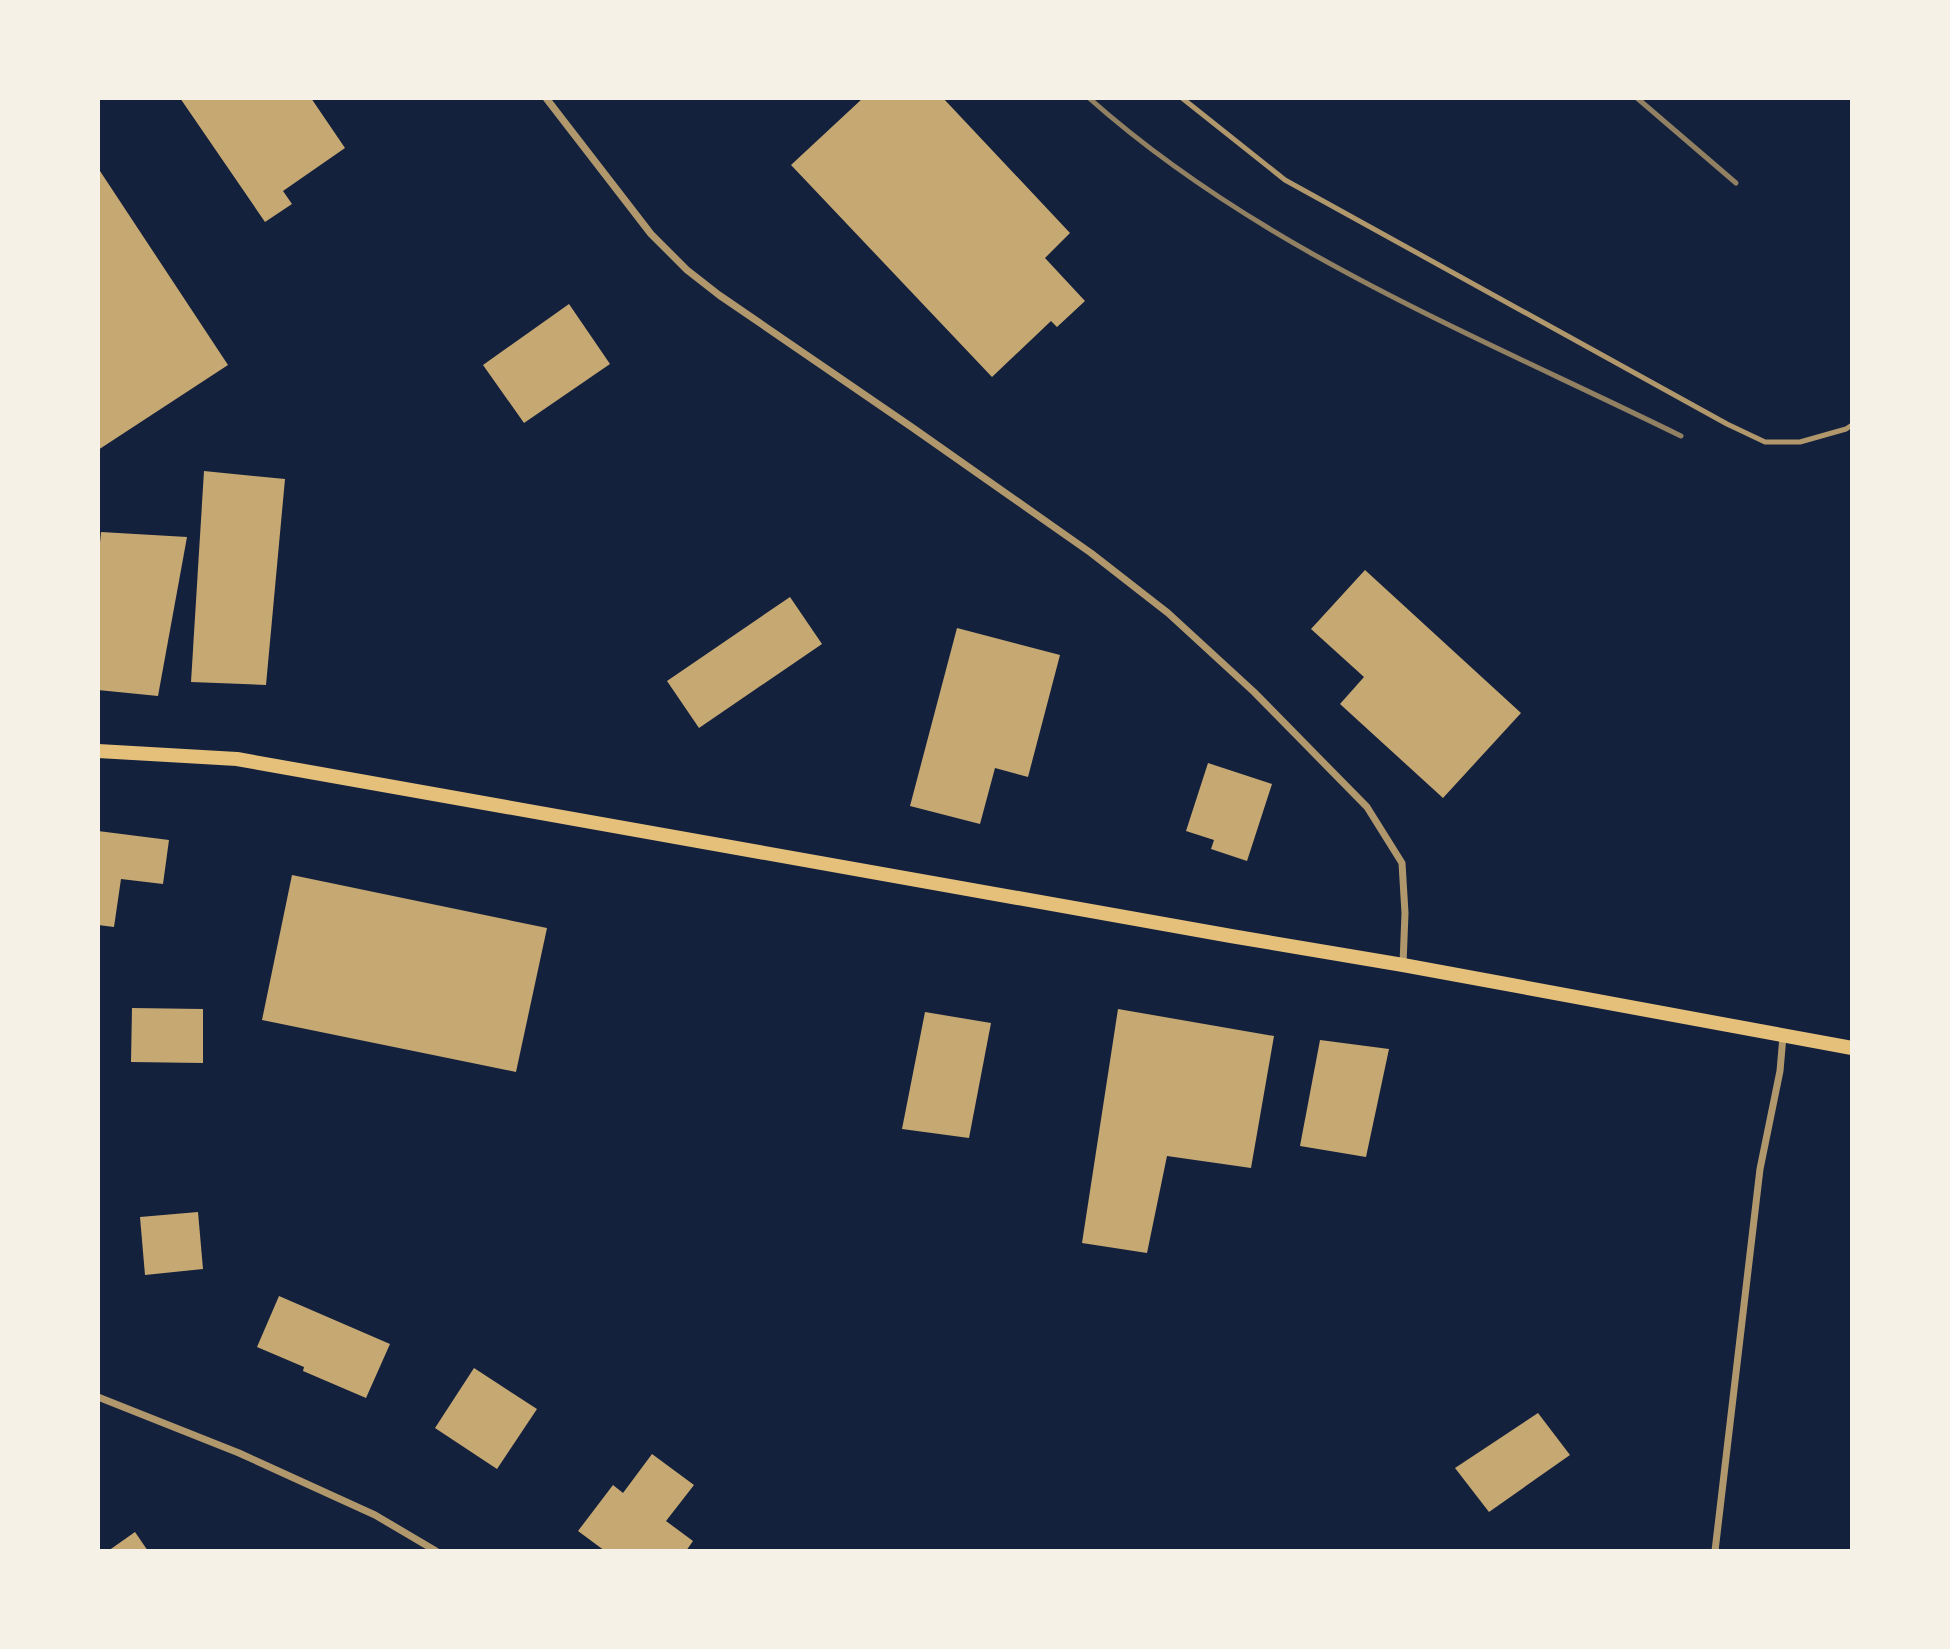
<svg xmlns="http://www.w3.org/2000/svg" width="1950" height="1649" viewBox="0 0 1950 1649" font-family="'Sofia Sans Condensed',sans-serif">
<style>
.building{fill:#c6a872}
.lines{fill:none;stroke-linecap:round;stroke-linejoin:round}
.service{stroke:#b1986c;stroke-width:5}
.minor{stroke:#b1986c;stroke-width:7}
.secondary{stroke:#e5c07b;stroke-width:14}
.rail{stroke:#918062;stroke-width:5}
</style>
<rect width="100%" height="100%" fill="#14213d"/>
<!-- building -->
<g class="building">
<path d="M 180,98 L 311,98 L 345,148 L 283,191 L 292,204 L 265,222 Z"/>
<path d="M 863,98 L 943,98 L 1070,233 L 1045,258 L 1085,301 L 1057,327 L 1051,321 L 992,377 L 791,165 Z"/>
<path d="M 98,168 L 228,365 L 98,450 Z"/>
<path d="M 569,304 L 610,364 L 524,423 L 483,365 Z"/>
<path d="M 204,471 L 285,479 L 266,685 L 191,682 Z"/>
<path d="M 101,532 L 187,537 L 158,696 L 98,690 L 98,565 Z"/>
<path d="M 1365,570 L 1521,713 L 1443,798 L 1340,704 L 1364,677 L 1311,629 Z"/>
<path d="M 790,597 L 822,644 L 699,728 L 667,681 Z"/>
<path d="M 957,628 L 1060,655 L 1028,777 L 995,768 L 980,824 L 910,806 Z"/>
<path d="M 1208,763 L 1272,784 L 1247,861 L 1211,849 L 1214,840 L 1186,831 Z"/>
<path d="M 98,831 L 169,840 L 163,884 L 121,879 L 114,927 L 98,925 Z"/>
<path d="M 292,875 L 547,928 L 516,1072 L 262,1020 Z"/>
<path d="M 132,1008 L 203,1009 L 203,1063 L 131,1062 Z"/>
<path d="M 1118,1009 L 1274,1036 L 1251,1168 L 1167,1156 L 1147,1253 L 1082,1243 Z"/>
<path d="M 925,1012 L 991,1023 L 969,1138 L 902,1129 Z"/>
<path d="M 1320,1040 L 1389,1049 L 1366,1157 L 1300,1146 Z"/>
<path d="M 198,1212 L 203,1269 L 145,1275 L 140,1217 Z"/>
<path d="M 279,1296 L 390,1344 L 366,1398 L 303,1371 L 304,1367 L 257,1347 Z"/>
<path d="M 474,1368 L 537,1409 L 497,1469 L 435,1428 Z"/>
<path d="M 1538,1413 L 1570,1455 L 1489,1512 L 1455,1468 Z"/>
<path d="M 652,1454 L 694,1485 L 666,1521 L 693,1541 L 686,1551 L 605,1551 L 578,1531 L 613,1485 L 623,1493 Z"/>
<path d="M 135,1532 L 148,1551 L 108,1551 Z"/>
</g>
<g class="lines">
<!-- service -->
<path class="service" d="M 1182,98 L 1285,180 L 1727,424 L 1765,442 L 1800,442 L 1846,429 L 1852,425"/>
<!-- minor -->
<g class="minor">
<path d="M 546,98 L 651,234 L 687,270 L 719,295 L 913,428 L 1091,553 L 1168,613 L 1254,692 L 1367,807 L 1402,863 L 1405,913 L 1403,964"/>
<path d="M 98,1397 L 239,1453 L 375,1515 L 436,1551"/>
<path d="M 1715,1551 L 1760,1169 L 1780,1071 L 1783,1036"/>
</g>
<!-- secondary -->
<path class="secondary" d="M 98,751 L 237,759 L 1231,936 L 1403,965 L 1852,1048"/>
<!-- rail -->
<g class="rail">
<path d="M 1089,98 C 1261,251 1478,336 1681,436"/>
<path d="M 1637,98 L 1736,183"/>
</g>
</g>
<!-- border -->
<rect width="1950" height="1649" fill="none" stroke="#f6f1e7" stroke-width="200"/>
</svg>
